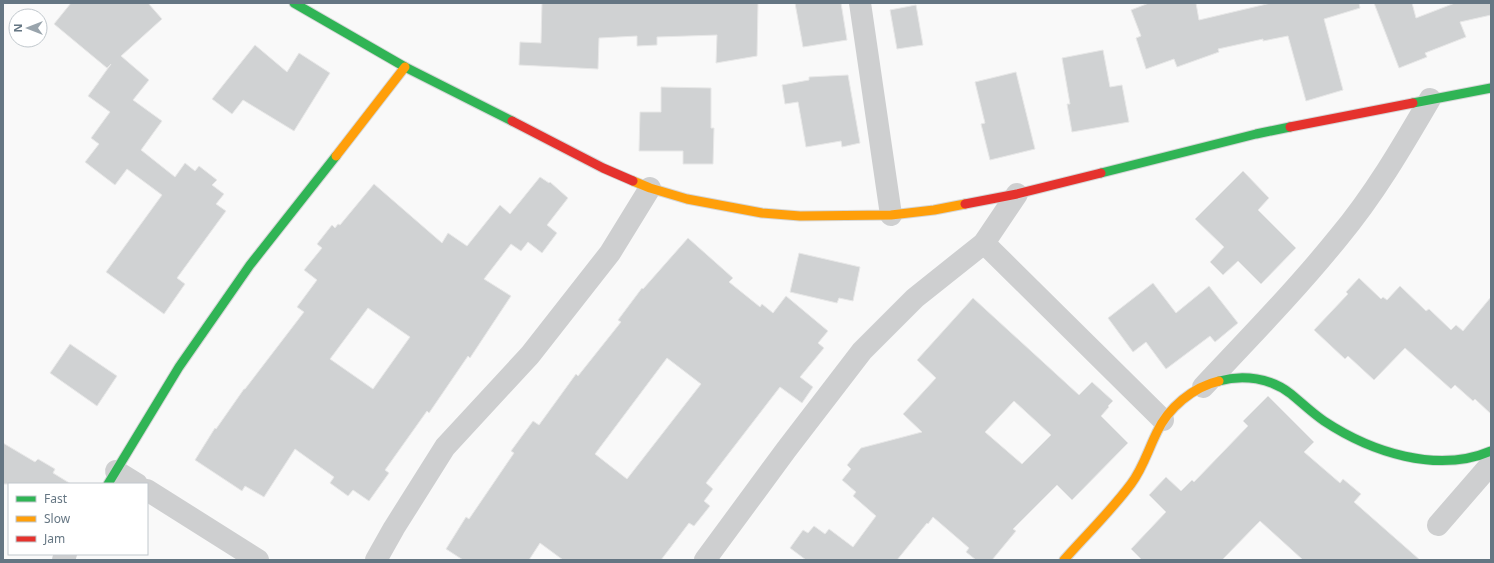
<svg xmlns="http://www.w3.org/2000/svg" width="1494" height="563" viewBox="0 0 1494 563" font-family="'Noto Sans',sans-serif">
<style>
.building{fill:#d0d2d3;stroke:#e8e8e8;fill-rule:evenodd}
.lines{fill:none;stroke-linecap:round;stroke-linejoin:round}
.fast-casing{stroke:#d5d6d7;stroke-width:11}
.slow-casing{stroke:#d5d6d7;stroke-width:11}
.jam-casing{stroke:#d5d6d7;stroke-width:11}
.street{stroke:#cecfd0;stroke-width:22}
.fast{stroke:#30b455;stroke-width:9}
.slow{stroke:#ff9f0a;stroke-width:9}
.jam{stroke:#e5322d;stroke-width:9}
</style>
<rect width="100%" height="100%" fill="#f9f9f9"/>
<!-- building -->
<g class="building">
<path d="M 71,3 L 148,3 L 162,19 L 121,56 L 149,80 L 133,100 L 162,121 L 141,150 L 175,177 L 185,163 L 195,171 L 199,166 L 217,180 L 212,185 L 224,194 L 216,204 L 226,211 L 177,278 L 185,284 L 164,314 L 106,272 L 162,195 L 127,169 L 115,185 L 85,162 L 99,144 L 91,138 L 110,112 L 88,96 L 111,64 L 107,68 L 54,24 Z"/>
<path d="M 542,3 L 758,3 L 757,56 L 716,63 L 717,35 L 657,37 L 657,45 L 637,46 L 637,36 L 599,38 L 598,69 L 519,65 L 520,42 L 541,43 Z"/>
<path d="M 795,3 L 841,3 L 847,40 L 803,47 Z"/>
<path d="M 1149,3 L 1196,3 L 1199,20 L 1271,3 L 1359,3 L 1360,8 L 1324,19 L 1343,90 L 1306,101 L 1288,36 L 1263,41 L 1263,39 L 1218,49 L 1219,52 L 1177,67 L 1174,59 L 1146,69 L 1136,38 L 1141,36 L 1131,10 Z"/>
<path d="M 1374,3 L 1412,3 L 1416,18 L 1455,3 L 1491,3 L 1491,15 L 1460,22 L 1466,37 L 1425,53 L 1427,57 L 1399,68 Z"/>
<path d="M 916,5 L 923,45 L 897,49 L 890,10 Z"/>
<path d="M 255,45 L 287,72 L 299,53 L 330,73 L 294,131 L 243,100 L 232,114 L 212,99 Z"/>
<path d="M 1103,50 L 1110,87 L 1122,85 L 1129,122 L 1072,132 L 1067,104 L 1070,104 L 1062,58 Z"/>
<path d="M 1016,72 L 1035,149 L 990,160 L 981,124 L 985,123 L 975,82 Z"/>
<path d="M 848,75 L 860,143 L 842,147 L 841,141 L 806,147 L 798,102 L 785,104 L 782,85 L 809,80 L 809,77 Z"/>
<path d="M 661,87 L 711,88 L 711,128 L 714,128 L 713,164 L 683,164 L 683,151 L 639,151 L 640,112 L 661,112 Z"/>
<path d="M 1243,171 L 1269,198 L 1258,210 L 1296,248 L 1261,284 L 1238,261 L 1223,275 L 1210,262 L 1224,247 L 1195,219 Z"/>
<path d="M 540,177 L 549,183 L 550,182 L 568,198 L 547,225 L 557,233 L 542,253 L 528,242 L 521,251 L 511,244 L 484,279 L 511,296 L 470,358 L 468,356 L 429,413 L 427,411 L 385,470 L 389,473 L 369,501 L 353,490 L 348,496 L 330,483 L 334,477 L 295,449 L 264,497 L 245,486 L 242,491 L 195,460 L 215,428 L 216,429 L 244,389 L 245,389 L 304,312 L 297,307 L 317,280 L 304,270 L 322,248 L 317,244 L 332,225 L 335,228 L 338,224 L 340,225 L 374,184 L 442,243 L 448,233 L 467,246 L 500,205 L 510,214 ZM 368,308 L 410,337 L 373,389 L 330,359 Z"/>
<path d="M 688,238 L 733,278 L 729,282 L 760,307 L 762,304 L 773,313 L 786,296 L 828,331 L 818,343 L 824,348 L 800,377 L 813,387 L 802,403 L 780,387 L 706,483 L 713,489 L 704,501 L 710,506 L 694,526 L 689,523 L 661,560 L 563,560 L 540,543 L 529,560 L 463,560 L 446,549 L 466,517 L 469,519 L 514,453 L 511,451 L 533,421 L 539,425 L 576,374 L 578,376 L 621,322 L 618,320 L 642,288 L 643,289 ZM 667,358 L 701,384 L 627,479 L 595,454 Z"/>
<path d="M 799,253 L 860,267 L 853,301 L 839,298 L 837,303 L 790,292 Z"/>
<path d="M 1359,278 L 1381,299 L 1383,297 L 1387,300 L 1400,286 L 1426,311 L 1429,309 L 1451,330 L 1456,325 L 1463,331 L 1491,297 L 1491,414 L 1475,399 L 1473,401 L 1455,385 L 1451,389 L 1405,348 L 1374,380 L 1348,356 L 1345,359 L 1314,330 L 1348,294 L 1346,292 Z"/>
<path d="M 1153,283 L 1176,313 L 1209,286 L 1238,323 L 1215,342 L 1210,336 L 1166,369 L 1146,342 L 1133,352 L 1108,318 Z"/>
<path d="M 973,298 L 1079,395 L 1092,382 L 1113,401 L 1108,406 L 1109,407 L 1101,416 L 1128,443 L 1072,500 L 1057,485 L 1013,529 L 1016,531 L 992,560 L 976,560 L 966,552 L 969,548 L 933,517 L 928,524 L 927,523 L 897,560 L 806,560 L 790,548 L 803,530 L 808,533 L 814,526 L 825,534 L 829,529 L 853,547 L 876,516 L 853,496 L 856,492 L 842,480 L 851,469 L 847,465 L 861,448 L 922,432 L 903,414 L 936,378 L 917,360 ZM 1014,401 L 1051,435 L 1022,464 L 985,432 Z"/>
<path d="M 70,344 L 117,376 L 97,406 L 50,373 Z"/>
<path d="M 1268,396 L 1314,442 L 1304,452 L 1340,483 L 1343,479 L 1361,494 L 1354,502 L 1420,560 L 1303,560 L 1260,521 L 1222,560 L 1142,560 L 1131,549 L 1166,512 L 1149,495 L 1166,477 L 1181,491 L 1192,480 L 1194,482 L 1248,426 L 1243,421 Z"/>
<path d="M 3,443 L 35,462 L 38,459 L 55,469 L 53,473 L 71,484 L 3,484 Z"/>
</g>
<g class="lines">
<!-- fast casing -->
<g class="fast-casing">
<g id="fast">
<path d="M 294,3 L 405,67 L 512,121"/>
<path d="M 1413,103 L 1491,88"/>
<path d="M 1101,173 L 1256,134 L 1290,127"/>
<path d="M 1219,381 C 1243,374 1271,378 1291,394 C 1302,403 1312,413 1324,421 C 1371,452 1437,474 1491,451"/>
<path d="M 108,484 L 179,367 L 250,265 L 336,156"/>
</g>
</g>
<!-- slow casing -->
<g class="slow-casing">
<g id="slow">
<path d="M 336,156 L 405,67"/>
<path d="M 633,181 L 650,188 L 687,199 L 762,213 L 800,216 L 891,215 L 934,210 L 965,204"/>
<path d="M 1064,560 C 1086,535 1111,511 1131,484 C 1143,468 1148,450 1157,432 C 1168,408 1193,387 1219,381"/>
</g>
</g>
<!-- jam casing -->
<g class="jam-casing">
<g id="jam">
<path d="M 512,121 L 603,168 L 633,181"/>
<path d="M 1290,127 L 1413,103"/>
<path d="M 965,204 L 1017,194 L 1101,173"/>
</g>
</g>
<!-- street -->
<g class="street">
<path d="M 860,3 L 891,215"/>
<path d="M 984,243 L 1163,420"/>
<path d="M 1203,387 C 1249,338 1296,290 1338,238 C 1374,195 1402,147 1430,99"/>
<path d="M 116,471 L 137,484"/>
<path d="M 147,490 L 258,560"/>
<path d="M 1438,525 L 1491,464"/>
<path d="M 63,560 L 66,554"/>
<path d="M 376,560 L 394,528 L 445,447 L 530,355 L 610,253 L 650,188"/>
<path d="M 705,560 L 786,450 L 862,351 L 915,298 L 984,243 L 1017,194"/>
</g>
<!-- fast -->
<use href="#fast" class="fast"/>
<!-- slow -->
<use href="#slow" class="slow"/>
<!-- jam -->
<use href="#jam" class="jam"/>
</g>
<!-- border -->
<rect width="1494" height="563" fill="none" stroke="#657683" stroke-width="8"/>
<!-- legend -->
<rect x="8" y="483" width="140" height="72" fill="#ffffff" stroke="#c1c8cd"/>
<rect x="16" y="496" width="20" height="6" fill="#30b455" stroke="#c1c8cd"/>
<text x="44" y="503" font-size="12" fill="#657683">Fast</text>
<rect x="16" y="516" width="20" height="6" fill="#ff9f0a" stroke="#c1c8cd"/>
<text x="44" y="523" font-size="12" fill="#657683">Slow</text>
<rect x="16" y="536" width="20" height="6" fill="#e5322d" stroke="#c1c8cd"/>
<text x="44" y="543" font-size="12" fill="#657683">Jam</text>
<!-- north arrow -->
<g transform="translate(28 28) rotate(270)"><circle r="19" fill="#ffffff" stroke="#c1c8cd"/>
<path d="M0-3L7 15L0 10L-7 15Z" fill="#99a4ac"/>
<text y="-6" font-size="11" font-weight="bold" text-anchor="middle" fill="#657683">N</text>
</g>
</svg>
